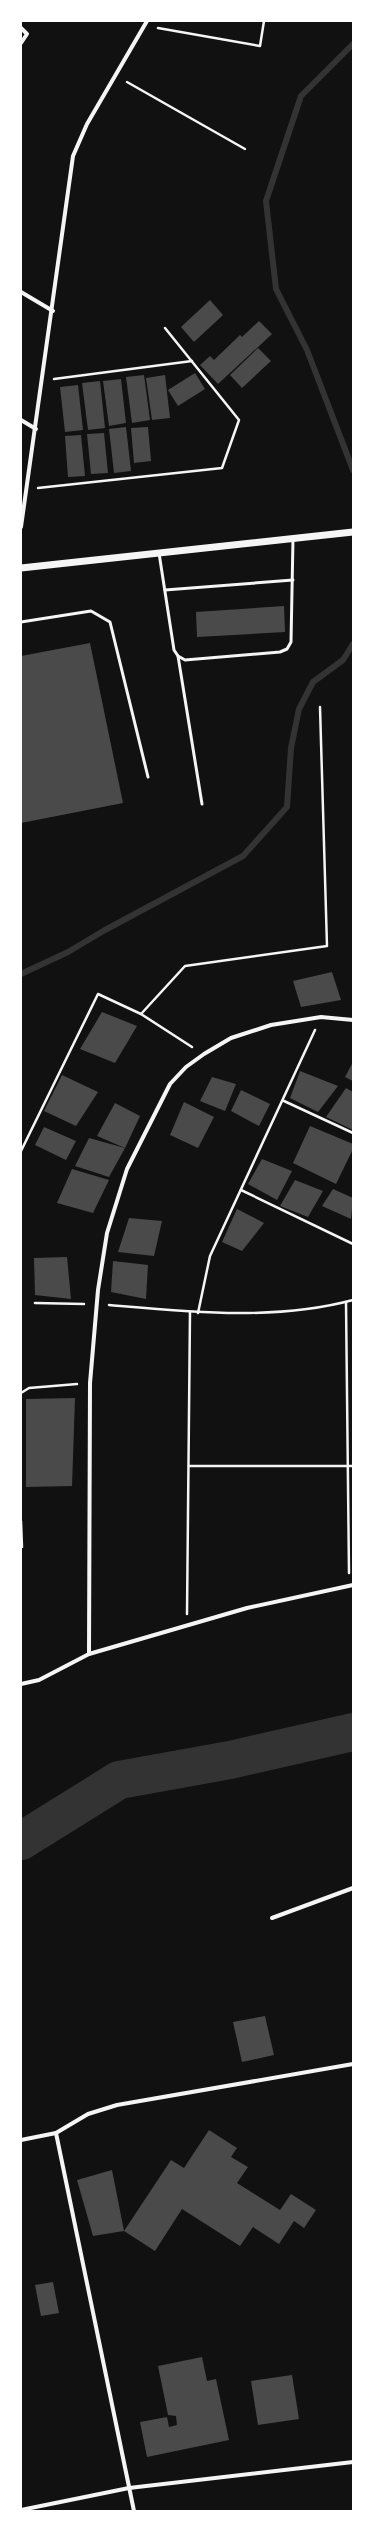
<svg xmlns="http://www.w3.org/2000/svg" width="374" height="2532" viewBox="0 0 374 2532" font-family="Manrope,sans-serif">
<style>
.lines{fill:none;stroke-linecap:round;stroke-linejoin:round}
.stream{stroke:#333;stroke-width:6}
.river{stroke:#333;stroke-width:38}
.building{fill:#4a4a4a}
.path{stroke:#f5f5f5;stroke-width:2.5}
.service{stroke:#f5f5f5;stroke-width:3}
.minor{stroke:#f5f5f5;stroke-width:4}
.tertiary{stroke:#f5f5f5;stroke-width:7}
</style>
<rect width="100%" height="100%" fill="#111"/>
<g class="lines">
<!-- stream -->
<g class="stream">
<path d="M 353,44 L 301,96 L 266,201 L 276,289 L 307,350 L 353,470"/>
<path d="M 21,974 L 68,952 L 105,930 L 243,856 L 287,807 L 291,748 L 299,709 L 313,682 L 343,660 L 353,644"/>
</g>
<!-- river -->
<path class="river" d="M 21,1841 L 119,1780 L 230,1760 L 353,1732"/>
</g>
<!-- building -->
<g class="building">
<path d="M 210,300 L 223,315 L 194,342 L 181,327 Z"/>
<path d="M 259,321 L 272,334 L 218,384 L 200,365 L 210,356 L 214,360 L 240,335 L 242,337 Z"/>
<path d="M 258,348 L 271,361 L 242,388 L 230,375 Z"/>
<path d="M 195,373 L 205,389 L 178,406 L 168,390 Z"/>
<path d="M 144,375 L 150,420 L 132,423 L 126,377 Z"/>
<path d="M 165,375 L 170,418 L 152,420 L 146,378 Z"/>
<path d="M 121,379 L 126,423 L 109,426 L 103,381 Z"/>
<path d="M 100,381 L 105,428 L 88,430 L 82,383 Z"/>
<path d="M 78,385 L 83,430 L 65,432 L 60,387 Z"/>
<path d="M 126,427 L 131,471 L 114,473 L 109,429 Z"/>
<path d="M 148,427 L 151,461 L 134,463 L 131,428 Z"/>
<path d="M 104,433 L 108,473 L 91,474 L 87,434 Z"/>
<path d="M 81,435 L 85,476 L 68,477 L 65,436 Z"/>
<path d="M 284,606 L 285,632 L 197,637 L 196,612 Z"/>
<path d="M 90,643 L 123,803 L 21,823 L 21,656 Z"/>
<path d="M 332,972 L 341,1000 L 301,1007 L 293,981 Z"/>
<path d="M 102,1012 L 137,1026 L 115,1063 L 80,1049 Z"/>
<path d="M 353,1062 L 353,1081 L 345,1077 Z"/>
<path d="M 300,1071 L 338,1086 L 318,1112 L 290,1098 Z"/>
<path d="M 62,1075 L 98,1092 L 76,1126 L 44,1111 Z"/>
<path d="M 212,1077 L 236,1084 L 225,1111 L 200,1101 Z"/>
<path d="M 346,1088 L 353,1092 L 353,1130 L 326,1117 Z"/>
<path d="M 241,1090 L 270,1104 L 259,1126 L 231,1111 Z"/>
<path d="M 184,1102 L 214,1117 L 198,1148 L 170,1135 Z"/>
<path d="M 115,1103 L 140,1116 L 125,1148 L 97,1136 Z"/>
<path d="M 310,1126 L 353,1144 L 353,1149 L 336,1184 L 293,1163 Z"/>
<path d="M 44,1127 L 76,1141 L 66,1160 L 35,1145 Z"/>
<path d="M 89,1138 L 125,1148 L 109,1177 L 75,1166 Z"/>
<path d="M 262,1159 L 292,1171 L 277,1200 L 248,1184 Z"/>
<path d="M 72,1169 L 109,1180 L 93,1213 L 57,1203 Z"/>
<path d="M 295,1180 L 323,1191 L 308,1217 L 280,1206 Z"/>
<path d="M 333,1189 L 353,1198 L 351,1219 L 322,1206 Z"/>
<path d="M 237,1209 L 264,1223 L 242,1251 L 222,1242 Z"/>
<path d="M 129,1218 L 162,1221 L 154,1256 L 118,1252 Z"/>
<path d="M 67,1257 L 71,1299 L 35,1295 L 34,1258 Z"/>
<path d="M 113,1261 L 148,1265 L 146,1299 L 111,1292 Z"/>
<path d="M 75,1398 L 72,1486 L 26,1487 L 26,1399 Z"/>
<path d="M 265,2016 L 274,2055 L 242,2062 L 233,2022 Z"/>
<path d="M 209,2130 L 237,2148 L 231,2157 L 248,2167 L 237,2183 L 280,2210 L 291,2194 L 316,2210 L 304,2228 L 294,2221 L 279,2244 L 253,2227 L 240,2246 L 182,2209 L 155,2251 L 124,2231 L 93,2236 L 77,2180 L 112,2170 L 124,2231 L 171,2160 L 184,2168 Z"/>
<path d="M 53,2282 L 59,2313 L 41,2316 L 35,2285 Z"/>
<path d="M 202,2357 L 207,2381 L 216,2379 L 229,2440 L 147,2457 L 140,2422 L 167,2417 L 169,2427 L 177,2425 L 176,2416 L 168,2415 L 158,2366 Z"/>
<path d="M 292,2375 L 299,2419 L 258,2425 L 251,2381 Z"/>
</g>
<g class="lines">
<!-- path -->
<g class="path">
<path d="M 158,28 L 260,46 L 264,21"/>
<path d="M 127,82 L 245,149"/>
<path d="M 54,379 L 192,361"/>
<path d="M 38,488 L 222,468 L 239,420 L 165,328"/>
<path d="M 141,1014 L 185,966 L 327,946 L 320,707"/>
<path d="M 284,1101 L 353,1133"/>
<path d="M 21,1151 L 98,994 L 141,1014 L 192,1047"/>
<path d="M 241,1190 L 353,1244"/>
<path d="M 346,1302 L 349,1573"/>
<path d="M 35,1303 L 84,1304"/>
<path d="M 109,1305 C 189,1312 275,1321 353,1300"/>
<path d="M 198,1313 L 210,1256 L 315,1030"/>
<path d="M 21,1393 L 29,1388 L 77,1384"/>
<path d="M 189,1466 L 353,1466"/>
<path d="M 21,1521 L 22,1547"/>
<path d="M 187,1614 L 190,1312"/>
</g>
<!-- service -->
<g class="service">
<path d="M 159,553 L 174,650 L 178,656 L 185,660 L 280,652 L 287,649 L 291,642 L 293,539"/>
<path d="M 165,590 L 293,580"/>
<path d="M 21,622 L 91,611 L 110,622 L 148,777"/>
<path d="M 178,656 L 202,804"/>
</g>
<!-- minor -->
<g class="minor">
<path d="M 21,28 L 27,34 L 21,43"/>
<path d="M 21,292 L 53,311"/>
<path d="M 21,420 L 36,429"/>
<path d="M 21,527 L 73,156 L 87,124 L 147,21"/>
<path d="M 89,1654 L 90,1383 L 98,1290 L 107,1233 L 127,1169 L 170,1084 L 186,1067 L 204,1054 L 231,1038 L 271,1025 L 321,1017 L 353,1020"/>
<path d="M 21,1684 L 39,1680 L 89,1654 L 247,1608 L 353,1585"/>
<path d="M 272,1918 L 353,1888"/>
<path d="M 56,2133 L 134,2511"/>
<path d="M 21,2140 L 56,2133 L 88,2114 L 117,2105 L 353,2064"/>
<path d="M 21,2510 L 129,2488 L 353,2462"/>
</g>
<!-- tertiary -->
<path class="tertiary" d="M 21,568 L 353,532"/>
</g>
<!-- border -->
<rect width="374" height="2532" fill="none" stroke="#ffffff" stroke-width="44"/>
</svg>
